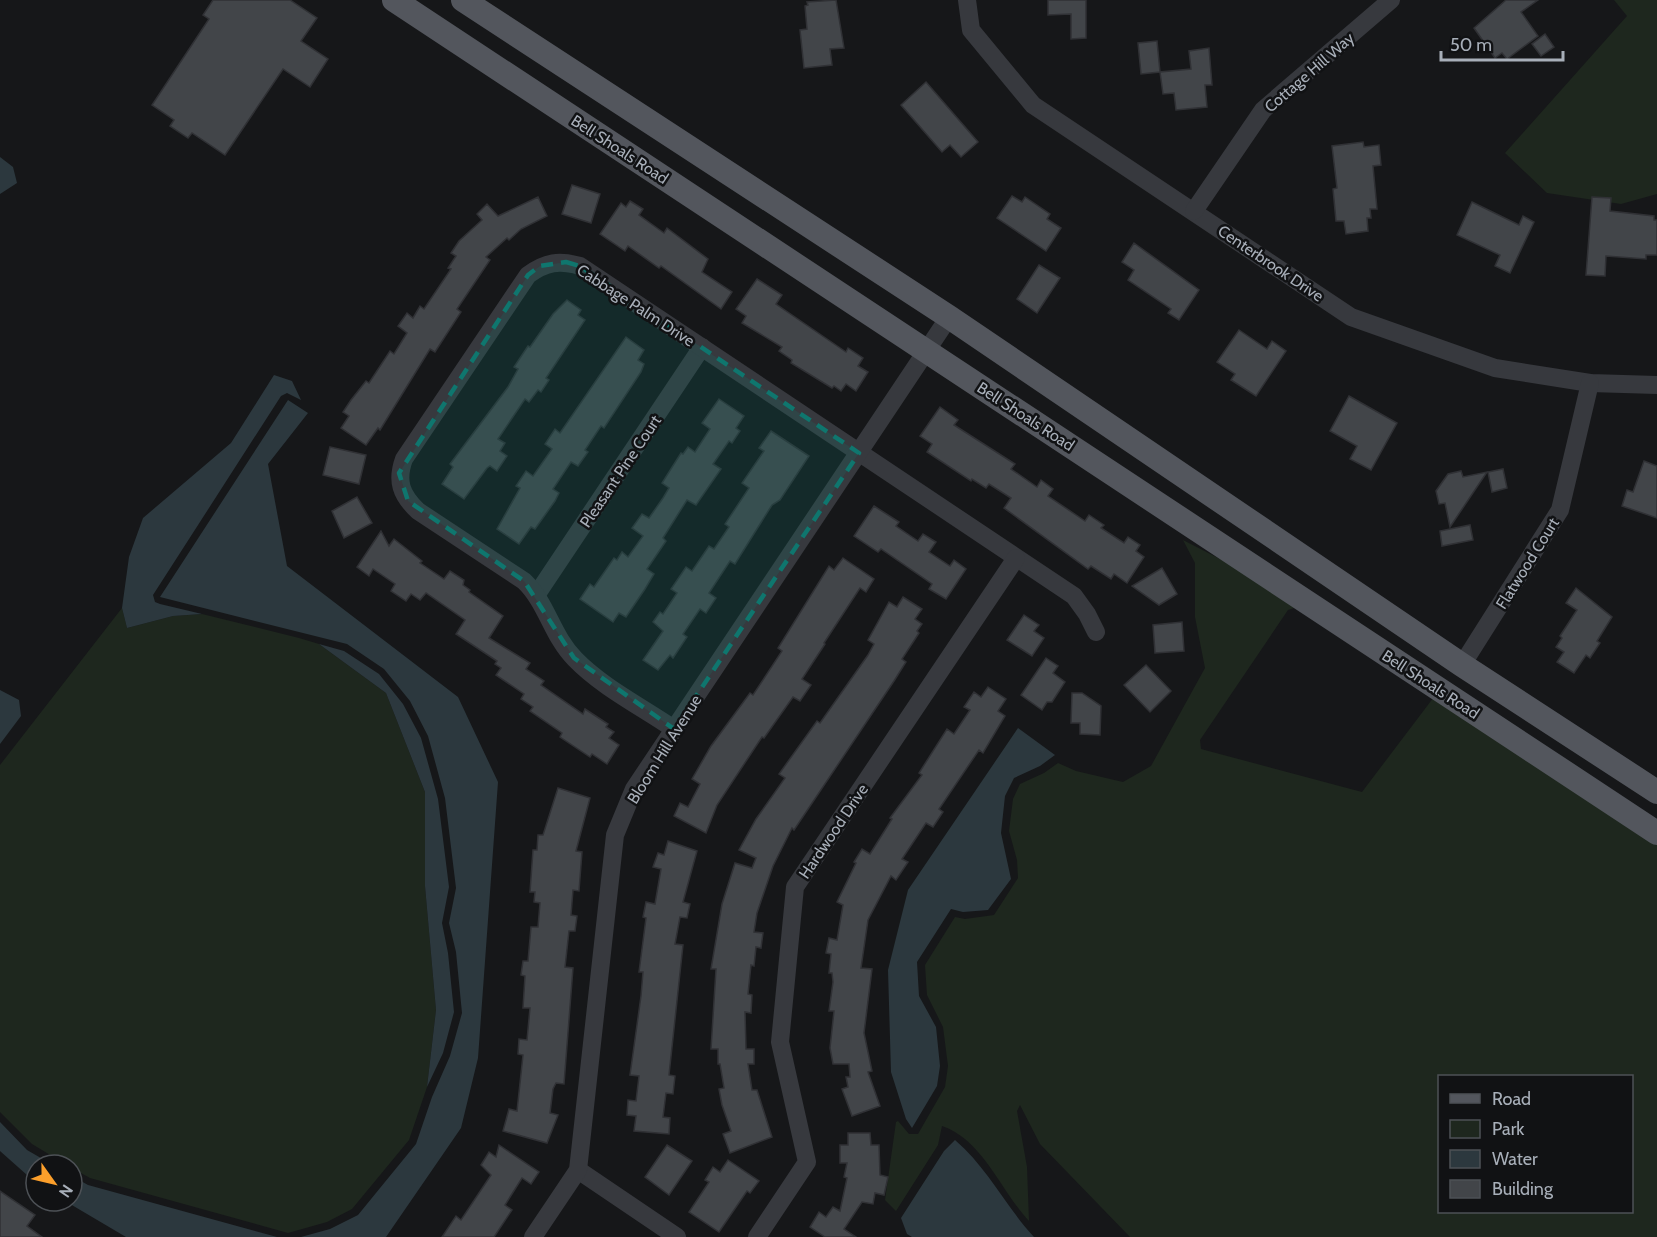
<svg xmlns="http://www.w3.org/2000/svg" width="1657" height="1237" viewBox="0 0 1657 1237" font-family="Cabin,sans-serif">
<style>
.green{fill:#1e271e;fill-rule:evenodd}
.water{fill:#2c383e}
.building{fill:#424549;stroke:#303135;stroke-width:1.5}
.lines{fill:none;stroke-linecap:round;stroke-linejoin:round}
.minor{stroke:#37393e;stroke-width:18}
.major{stroke:#53565d;stroke-width:24}
.marked{fill:#0f766e;fill-opacity:0.2;stroke:#0f766e;stroke-width:4.5;stroke-dasharray:12 8;stroke-linejoin:round}
.labels{text-anchor:middle;stroke-width:5;stroke-linejoin:round;paint-order:stroke}
.street-label{font-size:16px;fill:#a8afb9;stroke:#111214}
</style>
<rect width="100%" height="100%" fill="#161719"/>
<!-- green -->
<g class="green">
<path d="M 1614,0 L 1657,0 L 1657,194 L 1621,204 L 1547,193 L 1505,153 L 1627,16 Z"/>
<path d="M 1183,540 L 1323,612 L 1297,607 L 1288,610 L 1200,740 L 1201,749 L 1362,792 L 1440,689 L 1657,840 L 1657,1237 L 1130,1237 L 1040,1144 L 1020,1105 L 1017,1111 L 1027,1167 L 1029,1221 C 1000,1190 983,1140 942,1126 L 938,1145 L 896,1211 L 885,1200 L 896,1122 L 898,1121 L 909,1134 L 918,1134 L 945,1087 L 948,1066 L 943,1027 L 927,995 L 925,965 L 955,917 L 965,919 L 994,915 L 1018,878 L 1017,860 L 1009,831 L 1013,799 L 1020,784 L 1044,773 L 1058,763 L 1076,771 L 1123,782 L 1151,766 L 1205,668 L 1195,617 L 1195,563 ZM 1440,1076 L 1632,1076 L 1632,1212 L 1440,1212 Z"/>
<path d="M 122,608 L 127,628 L 173,616 L 202,614 L 299,638 L 319,644 L 386,693 L 425,792 L 425,886 L 436,1010 L 427,1087 L 409,1140 L 352,1209 L 327,1222 L 288,1233 L 90,1178 L 72,1168 L 72,1165 L 67,1165 L 32,1144 L 0,1112 L 0,765 Z"/>
</g>
<!-- water -->
<g class="water">
<path d="M 0,157 L 13,167 L 17,183 L 0,194 Z"/>
<path d="M 274,375 L 292,381 L 301,400 L 287,393 L 281,396 L 153,595 L 155,602 L 160,604 L 202,614 L 173,616 L 127,628 L 122,608 L 129,557 L 143,518 L 231,443 Z"/>
<path d="M 288,400 L 308,413 L 268,464 L 287,566 L 458,697 L 498,782 L 478,1058 L 461,1128 L 386,1237 L 301,1237 L 330,1229 L 358,1215 L 416,1144 L 432,1097 L 450,1056 L 462,1013 L 456,952 L 449,923 L 456,888 L 445,798 L 428,736 L 410,701 L 384,669 L 347,644 L 160,597 Z"/>
<path d="M 319,644 L 344,651 L 379,674 L 403,704 L 421,738 L 438,799 L 449,887 L 442,923 L 448,953 L 454,1012 L 443,1053 L 427,1087 L 436,1010 L 425,886 L 425,792 L 386,693 Z"/>
<path d="M 0,690 L 19,700 L 21,716 L 0,744 Z"/>
<path d="M 1018,728 L 1055,755 L 1040,766 L 1014,778 L 1005,796 L 1001,833 L 1011,879 L 988,910 L 963,912 L 951,909 L 917,962 L 919,996 L 936,1027 L 940,1066 L 937,1086 L 912,1128 L 906,1119 L 891,1072 L 888,970 L 908,890 Z"/>
<path d="M 0,1122 L 27,1150 L 53,1165 L 36,1165 L 36,1183 L 0,1151 Z"/>
<path d="M 955,1140 C 987,1167 1006,1207 1034,1237 L 912,1237 L 907,1234 L 901,1218 L 944,1151 Z"/>
<path d="M 72,1176 L 88,1185 L 277,1237 L 126,1237 L 65,1201 L 72,1201 Z"/>
</g>
<!-- building -->
<g class="building">
<path d="M 213,0 L 290,0 L 317,18 L 301,41 L 328,59 L 310,87 L 283,69 L 225,155 L 192,133 L 188,138 L 170,126 L 174,120 L 152,105 L 209,19 L 203,15 Z"/>
<path d="M 836,0 L 844,48 L 830,49 L 832,65 L 804,68 L 800,30 L 807,29 L 805,6 L 808,5 L 807,2 Z"/>
<path d="M 1048,0 L 1086,0 L 1086,38 L 1071,39 L 1071,14 L 1048,15 Z"/>
<path d="M 1506,0 L 1538,0 L 1521,12 L 1538,36 L 1507,59 L 1502,53 L 1495,58 L 1474,28 Z"/>
<path d="M 1545,34 L 1554,47 L 1541,56 L 1532,44 Z"/>
<path d="M 1157,41 L 1160,72 L 1141,74 L 1138,43 Z"/>
<path d="M 1209,48 L 1212,85 L 1205,85 L 1207,107 L 1176,110 L 1174,93 L 1163,94 L 1160,72 L 1191,69 L 1189,51 Z"/>
<path d="M 926,82 L 978,142 L 961,157 L 950,145 L 942,152 L 901,105 Z"/>
<path d="M 1363,142 L 1364,147 L 1379,145 L 1381,165 L 1373,166 L 1377,209 L 1370,209 L 1371,218 L 1367,218 L 1368,231 L 1346,234 L 1344,221 L 1336,221 L 1333,189 L 1337,188 L 1332,146 Z"/>
<path d="M 572,185 L 600,194 L 591,223 L 562,214 Z"/>
<path d="M 1012,196 L 1022,202 L 1025,197 L 1050,214 L 1047,219 L 1061,228 L 1046,251 L 997,218 Z"/>
<path d="M 538,197 L 547,216 L 521,229 L 509,240 L 507,238 L 486,257 L 490,260 L 457,309 L 461,312 L 435,352 L 430,349 L 380,430 L 378,428 L 366,445 L 341,428 L 349,416 L 343,412 L 351,400 L 366,381 L 369,383 L 390,351 L 394,354 L 407,333 L 398,326 L 407,313 L 413,318 L 420,306 L 424,309 L 451,269 L 448,268 L 456,256 L 451,253 L 459,241 L 482,220 L 477,214 L 487,204 L 498,216 Z"/>
<path d="M 1592,197 L 1611,198 L 1610,211 L 1654,216 L 1654,220 L 1657,220 L 1657,255 L 1646,255 L 1646,259 L 1606,256 L 1605,276 L 1586,275 Z"/>
<path d="M 630,201 L 643,209 L 639,215 L 664,233 L 667,228 L 708,259 L 702,272 L 732,292 L 721,309 L 661,266 L 659,268 L 628,246 L 625,251 L 600,234 L 621,203 L 626,207 Z"/>
<path d="M 1472,202 L 1519,225 L 1523,216 L 1534,222 L 1510,273 L 1495,266 L 1500,255 L 1457,235 Z"/>
<path d="M 1134,243 L 1199,290 L 1179,320 L 1168,313 L 1171,309 L 1128,280 L 1134,270 L 1122,262 Z"/>
<path d="M 1039,265 L 1060,278 L 1037,313 L 1017,299 Z"/>
<path d="M 757,279 L 782,295 L 776,304 L 846,352 L 848,348 L 863,358 L 858,366 L 868,372 L 856,391 L 846,384 L 841,391 L 834,386 L 832,388 L 791,363 L 792,360 L 779,351 L 782,347 L 742,323 L 746,316 L 736,309 Z"/>
<path d="M 567,300 L 581,310 L 578,315 L 585,320 L 546,378 L 549,380 L 541,392 L 538,390 L 529,402 L 525,399 L 498,439 L 505,443 L 500,451 L 507,456 L 497,471 L 490,466 L 487,468 L 464,499 L 442,484 L 453,467 L 450,464 L 508,387 L 518,369 L 514,367 L 528,346 L 530,347 L 553,314 Z"/>
<path d="M 1239,330 L 1267,349 L 1272,341 L 1286,351 L 1256,396 L 1231,380 L 1235,374 L 1217,362 Z"/>
<path d="M 626,337 L 644,350 L 638,360 L 644,364 L 641,372 L 604,428 L 601,426 L 585,450 L 588,452 L 578,466 L 571,462 L 553,489 L 559,493 L 555,501 L 535,529 L 531,527 L 519,544 L 497,529 L 520,488 L 516,486 L 526,471 L 533,476 L 552,449 L 545,444 L 555,429 L 560,433 Z"/>
<path d="M 1349,396 L 1397,423 L 1371,470 L 1350,459 L 1357,446 L 1330,431 Z"/>
<path d="M 719,399 L 744,416 L 736,428 L 740,431 L 732,443 L 729,441 L 713,464 L 721,469 L 696,505 L 687,500 L 663,538 L 666,541 L 647,569 L 654,574 L 645,589 L 626,617 L 619,613 L 613,622 L 580,599 L 590,584 L 594,587 L 614,558 L 617,560 L 622,552 L 628,557 L 643,536 L 632,528 L 642,514 L 649,518 L 663,498 L 669,488 L 662,483 L 681,453 L 683,454 L 688,447 L 695,452 L 710,429 L 702,423 Z"/>
<path d="M 940,407 L 958,420 L 954,425 L 1015,464 L 1011,469 L 1037,487 L 1041,480 L 1053,489 L 1048,496 L 1085,521 L 1089,515 L 1104,525 L 1101,528 L 1124,543 L 1128,537 L 1140,545 L 1136,551 L 1144,557 L 1127,583 L 1114,574 L 1111,579 L 1091,566 L 1088,569 L 1004,508 L 1011,498 L 989,484 L 986,488 L 972,479 L 971,481 L 927,452 L 932,444 L 920,436 Z"/>
<path d="M 771,431 L 809,456 L 780,500 L 772,505 L 735,564 L 730,561 L 709,593 L 716,598 L 706,613 L 700,609 L 683,634 L 687,637 L 673,658 L 670,655 L 658,670 L 643,660 L 663,631 L 653,622 L 660,612 L 663,614 L 677,593 L 671,589 L 686,567 L 692,571 L 709,546 L 714,549 L 729,527 L 725,524 L 749,488 L 742,483 L 764,451 L 759,448 Z"/>
<path d="M 330,447 L 366,455 L 359,484 L 323,475 Z"/>
<path d="M 1644,461 L 1657,466 L 1657,518 L 1622,506 L 1627,490 L 1633,492 Z"/>
<path d="M 1503,469 L 1507,488 L 1492,492 L 1488,472 Z"/>
<path d="M 1461,471 L 1463,477 L 1487,472 L 1450,527 L 1445,503 L 1439,504 L 1436,491 L 1448,474 Z"/>
<path d="M 357,497 L 372,523 L 344,538 L 332,511 Z"/>
<path d="M 874,506 L 899,522 L 896,526 L 918,541 L 923,534 L 936,542 L 929,552 L 950,566 L 954,560 L 966,569 L 946,599 L 929,589 L 932,584 L 881,549 L 878,552 L 854,536 Z"/>
<path d="M 1470,525 L 1473,540 L 1442,546 L 1440,531 Z"/>
<path d="M 381,531 L 389,546 L 394,539 L 422,561 L 420,563 L 444,579 L 450,571 L 464,580 L 463,585 L 470,590 L 469,592 L 503,616 L 489,638 L 530,663 L 526,669 L 544,681 L 541,685 L 583,714 L 585,709 L 608,724 L 606,727 L 614,732 L 609,738 L 619,745 L 607,764 L 592,754 L 590,757 L 560,737 L 562,733 L 530,711 L 533,707 L 521,699 L 524,694 L 496,675 L 501,668 L 495,664 L 497,661 L 456,634 L 465,620 L 426,593 L 420,600 L 411,594 L 406,601 L 391,591 L 395,584 L 373,569 L 369,576 L 357,567 Z"/>
<path d="M 843,558 L 874,579 L 866,592 L 860,588 L 824,643 L 825,644 L 802,679 L 811,685 L 800,701 L 793,697 L 764,738 L 762,737 L 717,805 L 706,833 L 674,816 L 680,803 L 688,807 L 700,784 L 692,779 L 711,746 L 750,693 L 753,695 L 782,651 L 778,648 L 829,566 L 834,570 Z"/>
<path d="M 1162,568 L 1177,594 L 1159,605 L 1132,586 Z"/>
<path d="M 1576,588 L 1612,617 L 1597,641 L 1600,643 L 1590,658 L 1586,655 L 1574,673 L 1557,662 L 1564,652 L 1556,647 L 1562,638 L 1560,636 L 1577,610 L 1566,603 Z"/>
<path d="M 903,597 L 922,609 L 915,619 L 922,624 L 917,631 L 919,633 L 902,659 L 906,662 L 894,681 L 794,830 L 792,828 L 773,866 L 757,913 L 754,932 L 763,933 L 761,948 L 756,947 L 754,966 L 751,965 L 748,994 L 752,995 L 751,1013 L 745,1012 L 746,1049 L 754,1049 L 754,1064 L 748,1064 L 752,1090 L 757,1090 L 772,1137 L 730,1153 L 723,1134 L 731,1131 L 722,1105 L 719,1089 L 724,1088 L 720,1064 L 718,1064 L 718,1049 L 711,1049 L 716,969 L 711,969 L 722,904 L 735,863 L 752,868 L 756,858 L 739,850 L 756,819 L 785,778 L 779,774 L 817,721 L 820,723 L 868,655 L 874,644 L 868,640 L 889,602 L 897,607 Z"/>
<path d="M 1024,615 L 1039,625 L 1034,631 L 1044,638 L 1032,656 L 1007,640 Z"/>
<path d="M 1182,622 L 1184,651 L 1155,653 L 1153,625 Z"/>
<path d="M 1046,658 L 1058,666 L 1053,673 L 1065,682 L 1052,702 L 1047,702 L 1042,710 L 1021,695 Z"/>
<path d="M 1146,665 L 1171,691 L 1150,712 L 1124,685 Z"/>
<path d="M 988,687 L 1006,699 L 998,711 L 1005,716 L 983,753 L 979,750 L 939,809 L 943,812 L 933,827 L 926,823 L 902,859 L 908,862 L 896,880 L 891,876 L 868,920 L 861,968 L 872,969 L 864,1033 L 872,1071 L 868,1072 L 880,1106 L 852,1116 L 842,1089 L 848,1087 L 846,1077 L 850,1077 L 849,1064 L 833,1064 L 830,1048 L 834,1011 L 829,1011 L 833,982 L 832,973 L 829,973 L 831,954 L 826,953 L 829,938 L 837,940 L 843,905 L 837,902 L 856,863 L 854,862 L 862,849 L 870,854 L 892,819 L 890,818 L 922,775 L 919,773 L 947,729 L 954,734 L 970,710 L 964,707 L 974,692 L 981,697 Z"/>
<path d="M 1072,693 L 1082,693 L 1101,706 L 1100,735 L 1080,734 L 1080,723 L 1071,723 Z"/>
<path d="M 558,788 L 590,798 L 576,851 L 582,852 L 579,891 L 573,890 L 571,915 L 577,916 L 575,931 L 569,931 L 565,967 L 573,968 L 564,1084 L 556,1083 L 553,1089 L 550,1113 L 558,1115 L 547,1143 L 503,1131 L 509,1109 L 517,1111 L 523,1055 L 518,1054 L 519,1039 L 527,1040 L 530,1008 L 523,1008 L 525,976 L 521,975 L 523,961 L 528,961 L 531,927 L 538,927 L 540,903 L 534,902 L 535,892 L 530,892 L 533,850 L 537,850 L 538,835 L 543,835 Z"/>
<path d="M 668,841 L 697,851 L 683,902 L 690,904 L 687,918 L 680,917 L 675,944 L 683,945 L 669,1075 L 675,1076 L 673,1094 L 666,1093 L 663,1117 L 670,1118 L 669,1134 L 634,1131 L 636,1116 L 627,1115 L 628,1100 L 636,1101 L 639,1076 L 630,1075 L 641,996 L 643,972 L 639,972 L 646,918 L 643,917 L 646,902 L 655,904 L 661,869 L 653,867 L 658,853 L 664,855 Z"/>
<path d="M 848,1133 L 870,1133 L 871,1145 L 879,1145 L 880,1175 L 888,1177 L 884,1195 L 875,1193 L 873,1204 L 862,1202 L 844,1229 L 856,1237 L 825,1237 L 810,1227 L 819,1212 L 826,1217 L 833,1207 L 840,1211 L 847,1178 L 844,1177 L 847,1163 L 840,1163 L 840,1145 L 848,1145 Z"/>
<path d="M 499,1145 L 539,1172 L 531,1184 L 522,1178 L 505,1205 L 512,1210 L 494,1237 L 442,1237 L 456,1216 L 461,1220 L 491,1175 L 481,1165 L 489,1152 L 496,1157 Z"/>
<path d="M 667,1145 L 692,1161 L 669,1195 L 645,1177 Z"/>
<path d="M 728,1160 L 759,1181 L 750,1193 L 747,1191 L 719,1232 L 689,1212 L 709,1182 L 705,1180 L 713,1167 L 720,1172 Z"/>
<path d="M 0,1191 L 35,1215 L 27,1226 L 42,1237 L 0,1237 Z"/>
</g>
<g class="lines">
<!-- minor -->
<g class="minor">
<path d="M 967,0 L 971,30 L 1033,105 L 1351,317 L 1495,368 L 1590,383 L 1657,385"/>
<path d="M 1194,211 L 1263,110 L 1391,0"/>
<path d="M 537,594 L 702,347"/>
<path d="M 1462,665 L 1560,510 L 1590,383"/>
<path d="M 674,729 C 642,707 602,687 575,659 C 552,636 547,603 524,581 L 418,511 C 401,495 396,481 404,459 L 528,275 C 546,262 559,260 580,266 L 1074,596 L 1087,614 L 1096,632"/>
<path d="M 578,1170 L 677,1237"/>
<path d="M 533,1237 L 578,1170 L 615,835 L 634,789 L 949,317"/>
<path d="M 757,1237 L 807,1162 L 780,1042 L 795,887 L 1016,558"/>
</g>
<!-- major -->
<g class="major">
<path d="M 394,0 L 1657,833"/>
<path d="M 463,0 L 949,317 L 1462,665 L 1657,792"/>
</g>
</g>
<!-- marked area -->
<path class="marked" d="M 566,262 L 580,266 L 859,453 L 674,729 L 574,658 L 524,581 L 408,501 L 399,473 L 528,275 L 540,266 Z"/>
<g class="labels">
<!-- street labels -->
<g class="street-label">
<text transform="translate(1309 72) rotate(-41)" y="6">Cottage Hill Way</text>
<text transform="translate(620 149) rotate(33)" y="6">Bell Shoals Road</text>
<text transform="translate(1271 263) rotate(34)" y="6">Centerbrook Drive</text>
<text transform="translate(636 305) rotate(33)" y="6">Cabbage Palm Drive</text>
<text transform="translate(1026 416) rotate(33)" y="6">Bell Shoals Road</text>
<text transform="translate(620 471) rotate(-56)" y="6">Pleasant Pine Court</text>
<text transform="translate(1527 563) rotate(-58)" y="6">Flatwood Court</text>
<text transform="translate(1431 684) rotate(33)" y="6">Bell Shoals Road</text>
<text transform="translate(664 749) rotate(-58)" y="6">Bloom Hill Avenue</text>
<text transform="translate(833 831) rotate(-56)" y="6">Hardwood Drive</text>
</g>
</g>
<!-- legend -->
<rect x="1438" y="1075" width="195" height="138" fill="#111214" stroke="#4d5156" stroke-width="1.5"/>
<rect x="1450" y="1094" width="30" height="9" fill="#53565d" stroke="#4d5156" stroke-width="1.5"/>
<text x="1492" y="1105" font-size="18" fill="#a8afb9">Road</text>
<rect x="1450" y="1120" width="30" height="18" fill="#1e271e" stroke="#4d5156" stroke-width="1.5"/>
<text x="1492" y="1135" font-size="18" fill="#a8afb9">Park</text>
<rect x="1450" y="1150" width="30" height="18" fill="#2c383e" stroke="#4d5156" stroke-width="1.5"/>
<text x="1492" y="1165" font-size="18" fill="#a8afb9">Water</text>
<rect x="1450" y="1180" width="30" height="18" fill="#424549" stroke="#4d5156" stroke-width="1.5"/>
<text x="1492" y="1195" font-size="18" fill="#a8afb9">Building</text>
<!-- north arrow -->
<g transform="translate(54 1183) rotate(124)"><circle r="28" fill="#111214" stroke="#4d5156" stroke-width="1.5"/>
<path d="M0-4.5L10 22L0 15L-10 22Z" fill="#fc9f2b"/>
<text y="-9" font-size="16" font-weight="bold" text-anchor="middle" fill="#a8afb9">N</text>
</g>
<!-- scale -->
<path d="M1441 51v9h122v-9" fill="none" stroke="#a8afb9" stroke-width="3"/>
<text x="1450" y="51" font-size="18" fill="#a8afb9" stroke="#111214" stroke-width="4.5" paint-order="stroke">50 m</text>
</svg>
